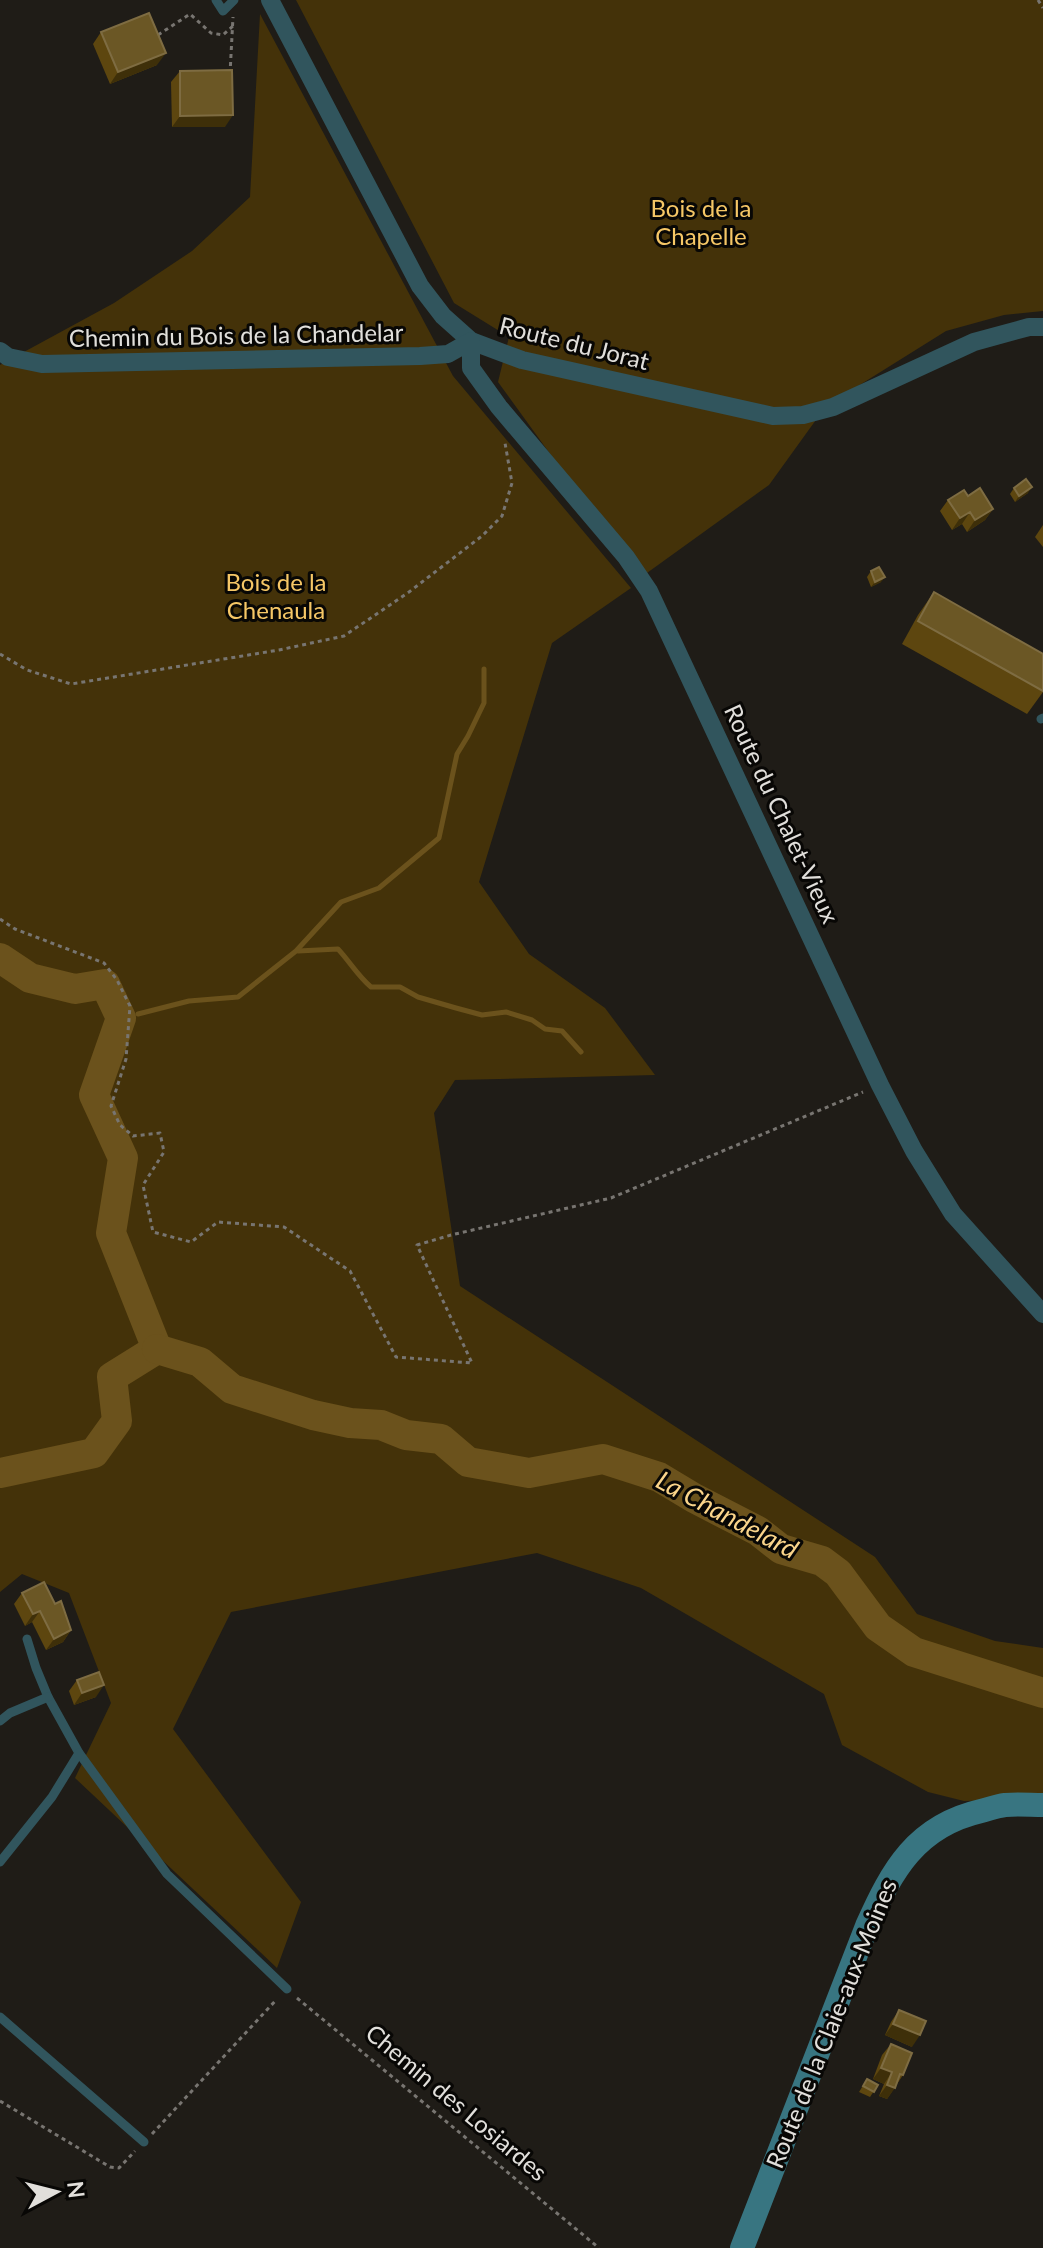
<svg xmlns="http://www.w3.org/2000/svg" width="1043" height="2248" viewBox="0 0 1043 2248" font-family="Lato,sans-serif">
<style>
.green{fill:#443209}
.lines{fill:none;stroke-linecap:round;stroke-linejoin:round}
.stream{stroke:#6b521c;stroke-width:5}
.river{stroke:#6b521c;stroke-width:30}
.path{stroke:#787571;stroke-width:3;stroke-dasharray:4 4;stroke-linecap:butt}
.service{stroke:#31555d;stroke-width:9}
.minor{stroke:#31555d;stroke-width:18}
.secondary{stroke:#387581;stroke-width:24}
.wall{fill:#5d460f}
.shaded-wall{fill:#3e2f09}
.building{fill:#6b5725;stroke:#7e6c42;stroke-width:2}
.labels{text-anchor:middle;stroke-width:6;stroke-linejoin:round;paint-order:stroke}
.park-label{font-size:24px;fill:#f6c766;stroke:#080705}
.street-label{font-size:24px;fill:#e1dfdb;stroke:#080705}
.water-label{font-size:26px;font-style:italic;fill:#fad48a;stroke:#080705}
</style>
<rect width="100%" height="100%" fill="#1f1c17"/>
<!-- green -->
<g class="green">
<path d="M 296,0 L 1043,0 L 1043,311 L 1004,315 L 946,331 L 826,406 L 769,485 L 640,578 L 498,382 L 509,337 L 454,303 Z"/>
<path d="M 260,14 L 453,376 L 631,588 L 552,643 L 479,882 L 529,954 L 605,1008 L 655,1075 L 455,1080 L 434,1113 L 460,1286 L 875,1557 L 917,1614 L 995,1641 L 1043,1648 L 1043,1799 L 964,1801 L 928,1792 L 842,1745 L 824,1694 L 641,1588 L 537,1553 L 231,1612 L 173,1729 L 301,1902 L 277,1968 L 75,1778 L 111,1703 L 69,1593 L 22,1574 L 0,1592 L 0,365 L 114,303 L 192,251 L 250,197 Z"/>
</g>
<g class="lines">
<!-- stream -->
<g class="stream">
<path d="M 298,951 L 338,949 C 350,962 358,976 371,987 L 400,987 L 418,997 L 456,1008 L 482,1015 L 506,1012 L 532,1020 L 545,1029 L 562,1031 L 581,1052"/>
<path d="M 138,1014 L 189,1001 L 238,997 L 296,951 L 341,902 L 379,888 L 439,838 L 457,754 L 468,736 L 484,703 L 484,669"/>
<path d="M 121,1018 L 122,1017"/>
</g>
<!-- river -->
<g class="river">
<path d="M 0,958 L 30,978 L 75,989 L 105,984 L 121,1018 L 94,1095 L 123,1158 L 111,1233 L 157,1349 L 112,1377 L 117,1421 L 94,1453 L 0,1473"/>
<path d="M 157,1349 L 200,1362 L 232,1389 L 313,1415 L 350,1423 L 381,1425 L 406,1435 L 441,1439 L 468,1462 L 529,1473 L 603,1459 L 659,1477 L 694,1498 L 758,1531 L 781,1549 L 822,1561 L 838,1573 L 878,1627 L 914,1652 L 1043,1693"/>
</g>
<!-- path -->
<g class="path">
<path d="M 1038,0 L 1043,8"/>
<path d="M 158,35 L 190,14 L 211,33 L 223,35 L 234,25"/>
<path d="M 230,74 L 233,17"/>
<path d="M 0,654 L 27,670 L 71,684 L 279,650 L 344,636 L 409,592 L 482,536 L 502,516 L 512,483 L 505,443"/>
<path d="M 0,919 L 15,929 L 104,963 L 117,980 L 130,1006 L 126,1059 L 111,1106 L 120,1125 L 133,1136 L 160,1133 L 164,1152 L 143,1185 L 153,1232 L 191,1242 L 218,1222 L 284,1227 L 350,1271 L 396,1357 L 472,1363 L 417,1245 L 451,1235 L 611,1198 L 863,1092"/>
<path d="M 297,1998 L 599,2248"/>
<path d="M 0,2101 L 110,2167 L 119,2168 L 135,2151"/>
<path d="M 152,2134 L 277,1999"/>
</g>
<!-- service -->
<g class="service">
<path d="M 216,0 L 223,11 L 234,0"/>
<path d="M 1041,719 L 1043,718"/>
<path d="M 27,1639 L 36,1668 L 48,1697 L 79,1753 L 167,1874 L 287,1989"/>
<path d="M 0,1721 L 10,1713 L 48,1697"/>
<path d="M 0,1862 L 52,1797 L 79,1753"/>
<path d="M 0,2017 L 144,2142"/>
</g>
<!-- minor -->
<g class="minor">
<path d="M 270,0 L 420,286 L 443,316 L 471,341 L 522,360 L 773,416 L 803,415 L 833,407 L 974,342 L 1029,327 L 1043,327"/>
<path d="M 0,351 L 8,357 L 42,364 L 420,356 L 448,354 L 471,341 L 471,368 L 499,407 L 626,557 L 649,591 L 880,1085 L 914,1151 L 953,1214 L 1043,1314"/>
</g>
<!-- secondary -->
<path class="secondary" d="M 742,2248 L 867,1926 C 892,1870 916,1826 981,1811 C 989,1809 997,1806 1005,1805 C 1017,1804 1031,1805 1043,1805"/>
</g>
<!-- wall -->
<g class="wall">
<path d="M 101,32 L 157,65 L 110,84 L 93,44 Z"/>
<path d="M 180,71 L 225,127 L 172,127 L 171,82 Z"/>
<path d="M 1014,488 L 1028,493 L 1015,502 L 1010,494 Z"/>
<path d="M 968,496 L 993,509 L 985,520 L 967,532 L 962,524 L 952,530 L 940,511 L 948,500 Z"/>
<path d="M 1043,525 L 1043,547 L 1035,537 Z"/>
<path d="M 871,571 L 881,582 L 871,587 L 867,577 Z"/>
<path d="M 934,592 L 1043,692 L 1027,714 L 902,644 L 918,615 Z"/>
<path d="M 22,1593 L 55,1604 L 71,1630 L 63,1642 L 46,1650 L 32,1622 L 25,1626 L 14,1604 Z"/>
<path d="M 77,1680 L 96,1697 L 74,1705 L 69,1691 Z"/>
<path d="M 899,2010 L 912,2047 L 885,2035 L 891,2022 Z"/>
<path d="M 891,2044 L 903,2075 L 887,2099 L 879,2096 L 884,2084 L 873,2079 L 882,2055 Z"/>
<path d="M 867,2079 L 878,2085 L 870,2097 L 859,2092 Z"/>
</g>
<!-- shaded-wall -->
<g class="shaded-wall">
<path d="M 166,53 L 157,65 L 110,84 L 118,72 Z"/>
<path d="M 233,115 L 225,127 L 172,127 L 180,116 Z"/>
<path d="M 1032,487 L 1028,493 L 1015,502 L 1019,496 Z"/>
<path d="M 993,509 L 985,520 L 967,532 L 975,520 Z"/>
<path d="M 970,512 L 962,524 L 952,530 L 960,518 Z"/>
<path d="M 885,577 L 881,582 L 871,587 L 875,582 Z"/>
<path d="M 40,1611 L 32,1622 L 25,1626 L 33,1614 Z"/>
<path d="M 71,1630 L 63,1642 L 46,1650 L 54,1639 Z"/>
<path d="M 104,1685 L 96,1697 L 74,1705 L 82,1693 Z"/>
<path d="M 893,2024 L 920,2035 L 912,2047 L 885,2035 Z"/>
<path d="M 881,2068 L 892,2072 L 884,2084 L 873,2079 Z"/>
<path d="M 887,2085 L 895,2088 L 887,2099 L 879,2096 Z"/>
</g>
<!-- building -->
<g class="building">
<path d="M 149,13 L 166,53 L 118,72 L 101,32 Z"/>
<path d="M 232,70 L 233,115 L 180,116 L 180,71 Z"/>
<path d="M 1026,479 L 1032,487 L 1019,496 L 1014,488 Z"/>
<path d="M 980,488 L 993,509 L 975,520 L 970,512 L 960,518 L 948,500 L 964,490 L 968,496 Z"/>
<path d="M 879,567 L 885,577 L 875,582 L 871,571 Z"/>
<path d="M 934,592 L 1043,654 L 1043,691 L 918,621 Z"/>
<path d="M 44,1582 L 55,1604 L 61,1601 L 71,1630 L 54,1639 L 40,1611 L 33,1614 L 22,1593 Z"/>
<path d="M 99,1672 L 104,1685 L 82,1693 L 77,1680 Z"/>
<path d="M 899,2010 L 926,2021 L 920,2035 L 893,2024 Z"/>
<path d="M 891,2044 L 912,2053 L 903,2075 L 900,2074 L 895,2088 L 887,2085 L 892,2072 L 881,2068 Z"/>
<path d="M 867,2079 L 878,2085 L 874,2092 L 863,2086 Z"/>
</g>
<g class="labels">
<!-- park labels -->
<g class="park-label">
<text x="701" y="217">Bois de la<tspan x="701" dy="28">Chapelle</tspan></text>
<text x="276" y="591">Bois de la<tspan x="276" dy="28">Chenaula</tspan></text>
</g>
<!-- street labels -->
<g class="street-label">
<text transform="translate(236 336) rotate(-1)" y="8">Chemin du Bois de la Chandelar</text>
<text transform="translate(574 344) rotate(14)" y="8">Route du Jorat</text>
<text transform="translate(781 814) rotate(65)" y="8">Route du Chalet-Vieux</text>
<text transform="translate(832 2024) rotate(-68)" y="8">Route de la Claie-aux-Moines</text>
<text transform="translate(456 2103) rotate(40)" y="8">Chemin des Losiardes</text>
</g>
<!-- water labels -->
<g class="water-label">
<text transform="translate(727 1515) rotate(28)" y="9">La Chandelard</text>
</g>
</g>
<!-- north arrow -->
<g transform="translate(56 2192) rotate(83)" stroke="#080705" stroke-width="6" paint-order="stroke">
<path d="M0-6L14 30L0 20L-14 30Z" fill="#e1dfdb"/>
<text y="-12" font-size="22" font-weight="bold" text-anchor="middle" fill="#e1dfdb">N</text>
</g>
</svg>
